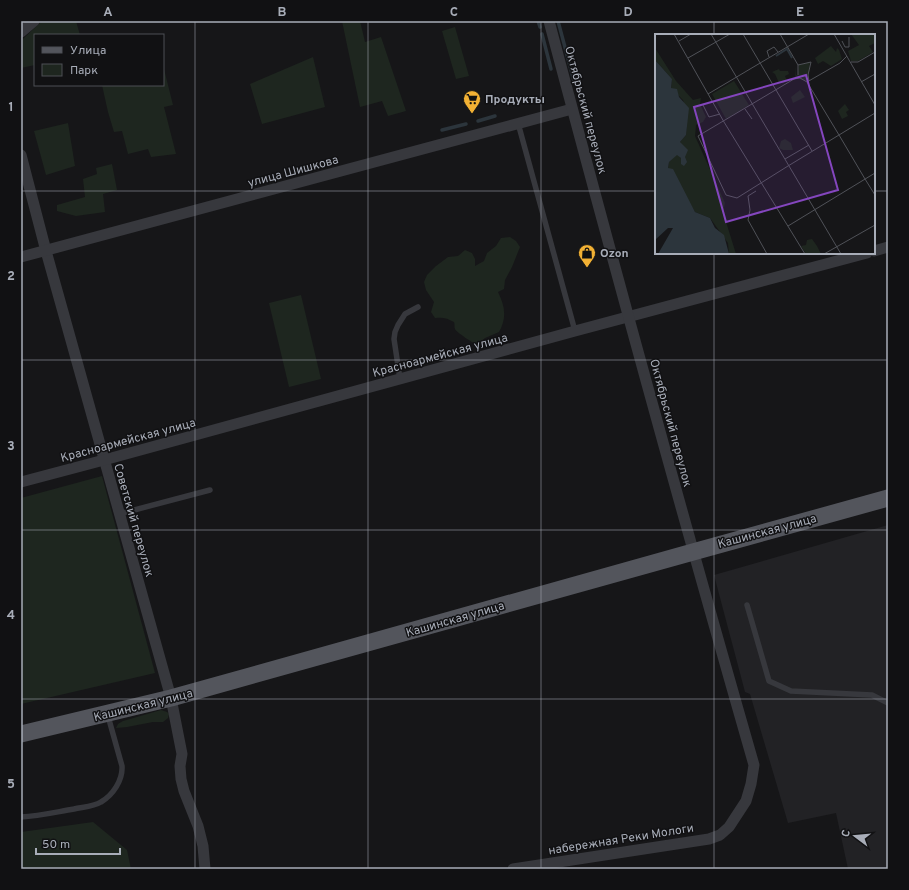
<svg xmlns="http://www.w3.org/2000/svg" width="909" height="890" viewBox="0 0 909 890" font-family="Overpass,sans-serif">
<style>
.built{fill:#222225}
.green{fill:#1e261f}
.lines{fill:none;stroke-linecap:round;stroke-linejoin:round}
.stream{stroke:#2c353c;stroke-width:3.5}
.service{stroke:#37383d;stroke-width:5.5}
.minor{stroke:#37383d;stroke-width:11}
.primary{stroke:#53555c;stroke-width:17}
.grid{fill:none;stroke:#a8adb8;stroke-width:1;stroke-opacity:0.55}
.labels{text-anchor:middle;stroke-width:3;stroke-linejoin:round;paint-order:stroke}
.poi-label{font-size:12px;font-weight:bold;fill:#a8adb8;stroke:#111113;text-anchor:start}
.street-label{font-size:12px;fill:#a8adb8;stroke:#111113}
.inset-river{fill:none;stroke:#2c353c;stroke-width:2}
.inset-road{fill:none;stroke:#505258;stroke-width:1}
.view{fill:#8446be;fill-opacity:0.15;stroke:#8446be;stroke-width:2}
.inset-edge{fill:none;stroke:#a8adb8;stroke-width:2}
.neatline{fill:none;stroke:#a8adb8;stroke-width:1.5}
.grid-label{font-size:13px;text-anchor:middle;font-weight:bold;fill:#a8adb8}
</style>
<rect width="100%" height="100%" fill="#161618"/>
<!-- built -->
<path class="built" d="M 888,525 L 888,869 L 848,869 L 836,813 L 788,823 L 750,694 L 745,692 L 714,575 Z"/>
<!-- green -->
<g class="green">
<path d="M 42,21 L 76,21 L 80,35 L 35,35 L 35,65 L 21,68 L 21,41 L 25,37 Z"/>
<path d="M 342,21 L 360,21 L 365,42 L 381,37 L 406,111 L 388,116 L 382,101 L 360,107 Z"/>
<path d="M 455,27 L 469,76 L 456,79 L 442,31 Z"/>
<path d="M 313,57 L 325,107 L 262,124 L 250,84 Z"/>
<path d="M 163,65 L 173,105 L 164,107 L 176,154 L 151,157 L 148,149 L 128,154 L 122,131 L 114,132 L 108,112 L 102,85 L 163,85 Z"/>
<path d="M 68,123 L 75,166 L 46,175 L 34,131 Z"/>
<path d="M 112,164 L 117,190 L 103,194 L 105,212 L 76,216 L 57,211 L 57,205 L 85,197 L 83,179 L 97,174 L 96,168 Z"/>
<path d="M 510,237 L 516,241 L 520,247 L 512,267 L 505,280 L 504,289 L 498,292 C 505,306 507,318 499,332 L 485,338 L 477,345 C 473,343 456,332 455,329 C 454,327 455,325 454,322 C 447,318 443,317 435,318 L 431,312 L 434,302 L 426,290 L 424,282 L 427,275 L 436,266 L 448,257 L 458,256 L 465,250 L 472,253 L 475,259 L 475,266 L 484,261 L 487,253 L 496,246 L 501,238 Z"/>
<path d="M 301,295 L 321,379 L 289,387 L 269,303 Z"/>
<path d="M 102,476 L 155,673 L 21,704 L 21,498 Z"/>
<path d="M 161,710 L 167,712 L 169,714 L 168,718 L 163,722 L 153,722 L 127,727 L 116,728 L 118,724 L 123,721 Z"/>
<path d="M 93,822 L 127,850 L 131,869 L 21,869 L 21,832 Z"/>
</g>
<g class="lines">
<!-- stream -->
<g class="stream">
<path d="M 538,21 L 540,27"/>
<path d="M 558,21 L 574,81"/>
<path d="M 542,34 L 551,69"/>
<path d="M 478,121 L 495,116"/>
<path d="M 442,130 L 466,124"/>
</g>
<!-- service -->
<g class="service">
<path d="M 518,123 L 575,331"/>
<path d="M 400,379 L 394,339 L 395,332 L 398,325 L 405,314 L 418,307"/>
<path d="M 119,514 L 210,490"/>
<path d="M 747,605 L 769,681 L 791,691 L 872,695 L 888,703"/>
<path d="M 21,817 C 39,816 56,812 74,809 C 82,807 93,807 101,802 C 113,795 123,780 122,766 L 108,716"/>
</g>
<!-- minor -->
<g class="minor">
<path d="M 21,32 L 34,21"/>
<path d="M 21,155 L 46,251 L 171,698 L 182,754 L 180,766 L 181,779 L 184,791 L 198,826 L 203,846 L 205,869"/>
<path d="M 874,251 L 888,247"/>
<path d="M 21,257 L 572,109"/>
<path d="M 21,482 L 104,460 L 575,331 L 867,253"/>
<path d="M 513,869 L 709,839 L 720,835 L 729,827 L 746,801 L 751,784 L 754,765 C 683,518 615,270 549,21"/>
</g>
<!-- primary -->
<path class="primary" d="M 21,734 L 171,698 L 693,552 L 888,498"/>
</g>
<!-- grid -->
<path class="grid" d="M 195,21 L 195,869M 368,21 L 368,869M 541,21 L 541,869M 714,21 L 714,35M 21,191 L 656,191M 874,191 L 888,191M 714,253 L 714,869M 21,360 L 888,360M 21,530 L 888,530M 21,699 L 888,699"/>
<!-- icons -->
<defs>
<g id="supermarket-pin" transform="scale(0.9)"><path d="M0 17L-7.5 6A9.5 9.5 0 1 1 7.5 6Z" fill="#f2b134" stroke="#111113"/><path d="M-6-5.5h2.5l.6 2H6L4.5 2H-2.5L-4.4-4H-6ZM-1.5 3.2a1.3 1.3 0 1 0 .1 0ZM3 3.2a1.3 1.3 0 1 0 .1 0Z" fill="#111"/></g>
<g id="shop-pin" transform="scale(0.9)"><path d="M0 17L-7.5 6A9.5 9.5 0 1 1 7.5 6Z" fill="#f2b134" stroke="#111113"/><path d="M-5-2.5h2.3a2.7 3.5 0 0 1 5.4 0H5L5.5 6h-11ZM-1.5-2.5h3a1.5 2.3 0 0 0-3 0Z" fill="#111"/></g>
</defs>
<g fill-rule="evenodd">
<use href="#supermarket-pin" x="472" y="99"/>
<use href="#shop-pin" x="587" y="253"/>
</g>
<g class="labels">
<!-- poi labels -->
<g class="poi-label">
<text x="485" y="103">Продукты</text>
<text x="600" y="257">Ozon</text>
</g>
<!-- street labels -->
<g class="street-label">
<text transform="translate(586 110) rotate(75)" y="4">Октябрьский переулок</text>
<text transform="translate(293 171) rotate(-15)" y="4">улица Шишкова</text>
<text transform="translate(440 355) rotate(-15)" y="4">Красноармейская улица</text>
<text transform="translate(671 423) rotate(75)" y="4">Октябрьский переулок</text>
<text transform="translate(128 440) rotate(-15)" y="4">Красноармейская улица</text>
<text transform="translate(134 520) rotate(74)" y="4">Советский переулок</text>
<text transform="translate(767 531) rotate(-15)" y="4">Кашинская улица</text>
<text transform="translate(455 619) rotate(-16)" y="4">Кашинская улица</text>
<text transform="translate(143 705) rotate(-14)" y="4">Кашинская улица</text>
<text transform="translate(621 839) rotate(-9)" y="4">набережная Реки Мологи</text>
</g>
</g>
<!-- overview -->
<g transform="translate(655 34)">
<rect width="220" height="220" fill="#161618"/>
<path d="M 196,0 L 220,0 L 220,9 L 214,12 L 218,18 L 203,27 L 196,27 L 193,17 L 204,11 ZM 176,12 L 181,18 L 182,14 L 184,16 L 187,25 L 176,32 L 168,27 L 163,30 L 160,24 ZM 0,14 L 21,47 L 38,66 L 46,64 L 45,70 L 51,83 L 48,88 L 41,91 L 40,102 L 70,169 L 68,178 L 81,220 L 74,220 L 73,209 L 55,184 L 40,178 L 13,134 L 14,128 L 22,120 L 26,124 L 30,123 L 25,108 L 31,101 L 32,79 L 28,66 L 16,54 L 17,45 L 0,26 ZM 155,28 L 152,47 L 140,44 L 141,32 L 141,41 L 143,41 L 144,31 ZM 124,35 L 125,37 L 133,37 L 134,40 L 130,42 L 132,47 L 129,49 L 124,49 L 120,40 L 117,38 ZM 79,47 L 94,71 L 71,85 L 57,60 ZM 145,56 L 150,63 L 138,69 L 136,63 ZM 190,70 L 194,76 L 191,78 L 193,82 L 187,85 L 183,77 ZM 130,105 L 136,109 L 138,116 L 128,116 L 124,114 L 126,107 ZM 157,205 L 162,212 L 166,220 L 151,220 L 146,212 L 151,211 L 152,206 Z" fill="#1e261f"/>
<path d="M 0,26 L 17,45 L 16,54 L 22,55 L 24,63 L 34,74 L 31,101 L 25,108 L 33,116 L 30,123 L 32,128 L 29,132 L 26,130 L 26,124 L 22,121 L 14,128 L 13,134 L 18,135 L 40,178 L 55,184 L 60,194 L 69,201 L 74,220 L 3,220 L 18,194 L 13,194 L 0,206 Z" fill="#2c353c"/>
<path class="inset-river" d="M 121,22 L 132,15 L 137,24"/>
<path class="inset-road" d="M 19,0 L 69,88 L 150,220M 56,0 L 186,220M 88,0 L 157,117M 125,0 L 143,31 L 143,41M 179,0 L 220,71M 24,7 L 36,0M 187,7 L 190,13 L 194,13 L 194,3M 114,23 L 112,17 L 119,13 L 123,18M 33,24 L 75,0M 196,28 L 203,28 L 220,18M 143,31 L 156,28 L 153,41 L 154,47M 152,48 L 185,29 L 192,22M 206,48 L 220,40M 53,60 L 154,0M 48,71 L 54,83 L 65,80M 90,75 L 97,85M 220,79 L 184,101 L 133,132 L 82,164 L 71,161 L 43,102 L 139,45 L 145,44 L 152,48 L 184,101 L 210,145 L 220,161M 130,125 L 154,111M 101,157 L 93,162 L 95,176 L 93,186 L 112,220M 133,192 L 220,139M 169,220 L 220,191"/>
<path class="view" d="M 151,41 L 183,156 L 71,188 L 39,73 Z"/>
<rect width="220" height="220" class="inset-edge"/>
</g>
<!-- border -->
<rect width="909" height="890" fill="none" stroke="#111113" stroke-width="44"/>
<!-- legend -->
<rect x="34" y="34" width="130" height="52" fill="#111113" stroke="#4d4f55"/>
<rect x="42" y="47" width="20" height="6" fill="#53555c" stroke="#4d4f55"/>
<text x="70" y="54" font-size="12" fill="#a8adb8">Улица</text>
<rect x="42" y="64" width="20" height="12" fill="#1e261f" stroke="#4d4f55"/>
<text x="70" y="74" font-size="12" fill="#a8adb8">Парк</text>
<!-- north arrow -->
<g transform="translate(855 836) rotate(286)" stroke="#111113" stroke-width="3" paint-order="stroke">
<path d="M0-3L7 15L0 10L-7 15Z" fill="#a8adb8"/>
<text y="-6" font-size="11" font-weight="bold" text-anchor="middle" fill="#a8adb8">С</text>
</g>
<!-- scale -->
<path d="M36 848v6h84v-6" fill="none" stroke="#a8adb8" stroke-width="2"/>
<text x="42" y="848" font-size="12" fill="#a8adb8" stroke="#111113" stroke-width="3" paint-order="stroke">50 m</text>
<rect x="22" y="22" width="865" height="846" class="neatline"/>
<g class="grid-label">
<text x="108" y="16">A</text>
<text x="282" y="16">B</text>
<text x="454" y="16">C</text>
<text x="628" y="16">D</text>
<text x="800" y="16">E</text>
<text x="11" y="111">1</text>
<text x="11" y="280">2</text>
<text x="11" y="450">3</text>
<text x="11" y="619">4</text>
<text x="11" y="788">5</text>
</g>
</svg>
